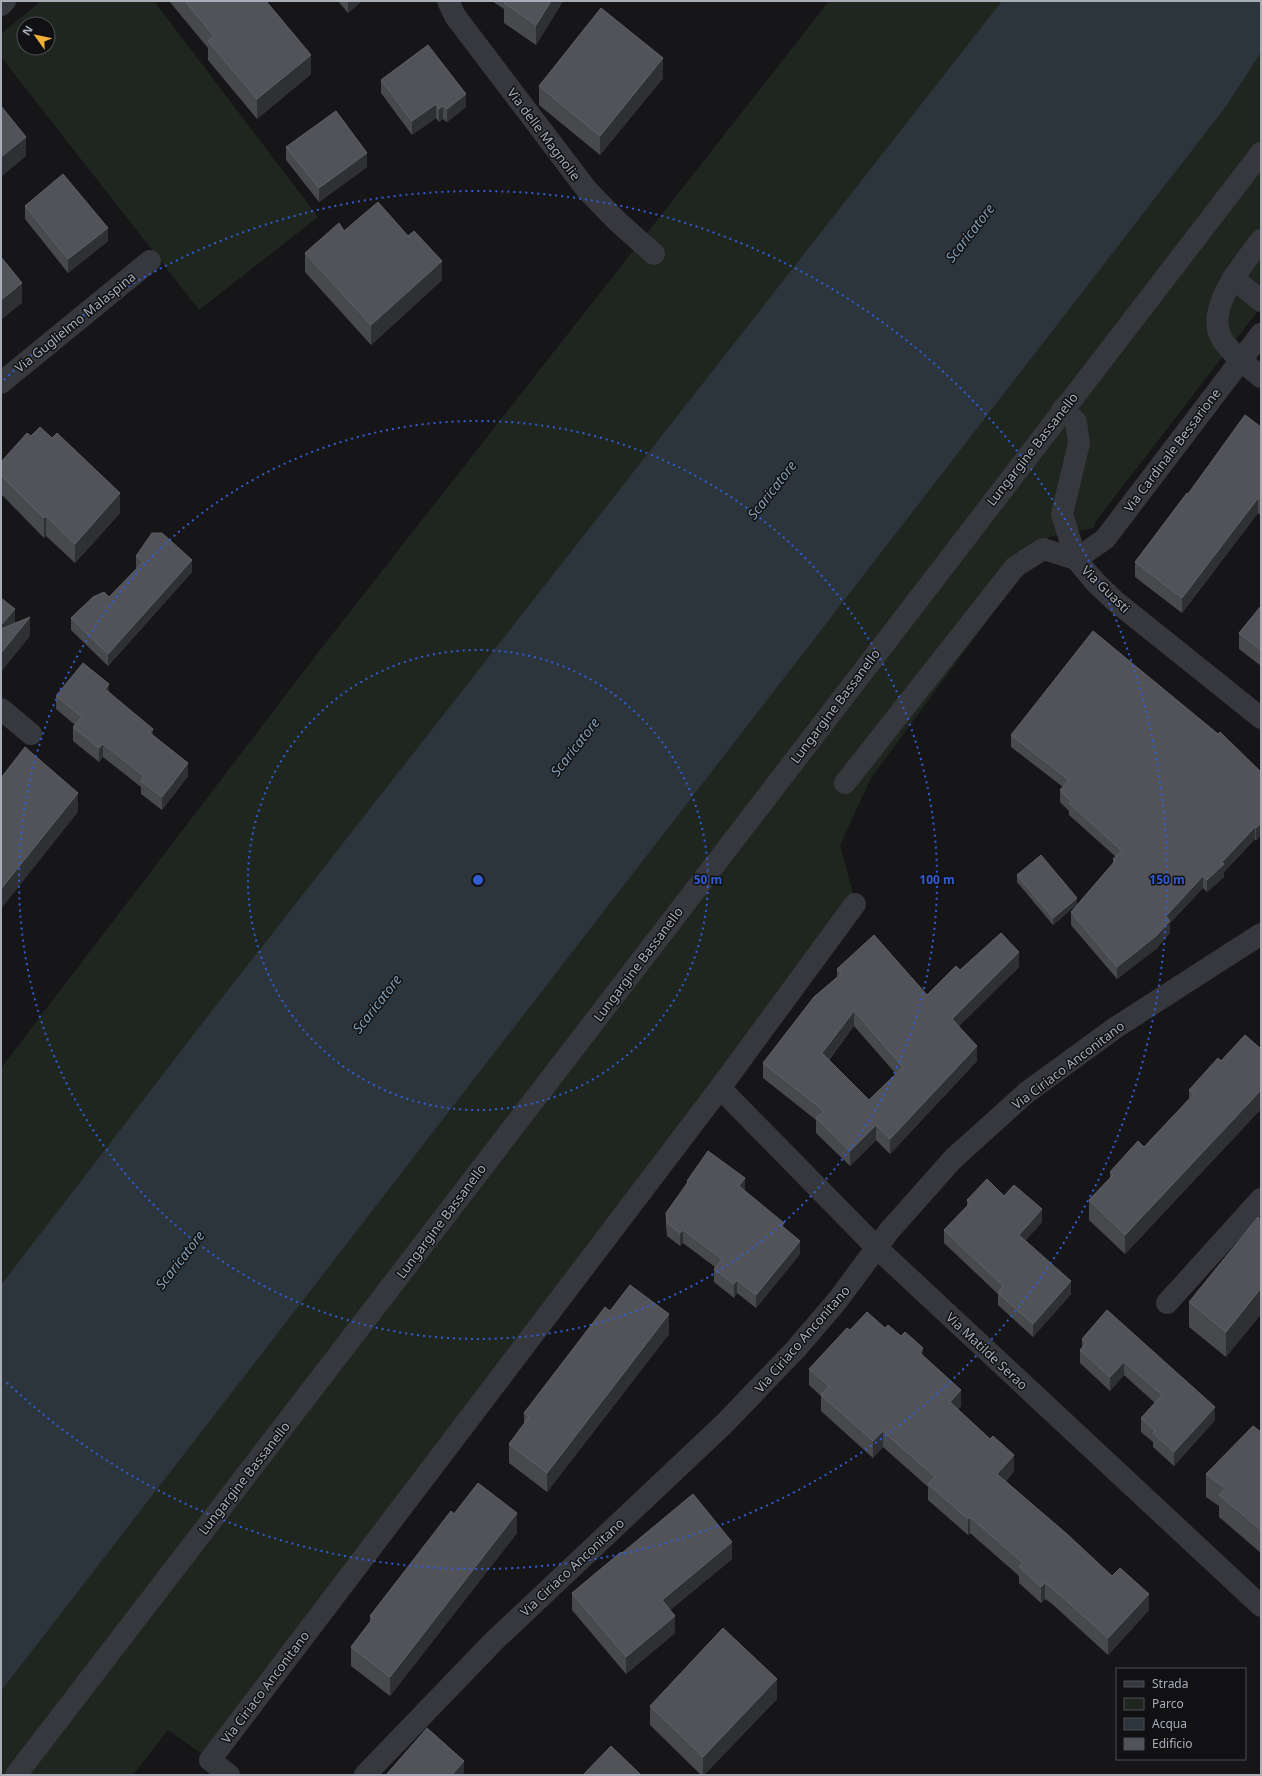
<svg xmlns="http://www.w3.org/2000/svg" width="1262" height="1776" viewBox="0 0 1262 1776" font-family="'Noto Sans',sans-serif">
<style>
.green{fill:#1e261f;fill-rule:evenodd}
.water{fill:#2c353c}
.lines{fill:none;stroke-linecap:round;stroke-linejoin:round}
.minor{stroke:#37383d;stroke-width:22}
.wall{fill:#47494d;fill-rule:evenodd}
.shaded-wall{fill:#2f3033}
.building{fill:#525359;stroke:#5f6168;fill-rule:evenodd}
.ring{fill:none;stroke:#325cd3;stroke-width:2;stroke-dasharray:2 4}
.labels{text-anchor:middle;stroke-width:3;stroke-linejoin:round;paint-order:stroke}
.street-label{font-size:13px;fill:#a8adb8;stroke:#111113}
.water-label{font-size:14px;font-style:italic;fill:#7f9bb3;stroke:#111113}
.centre{fill:#325cd3;stroke:#111113;stroke-width:2}
.ring-label{font-size:12px;text-anchor:middle;font-weight:bold;fill:#325cd3;stroke:#111113;stroke-width:3;stroke-linejoin:round;paint-order:stroke}
</style>
<rect width="100%" height="100%" fill="#161618"/>
<!-- green -->
<g class="green">
<path d="M 41,1 L 154,1 L 318,217 L 199,310 L 1,57 L 1,34 ZM 24,24 L 48,24 L 48,48 L 24,48 Z"/>
<path d="M 829,1 L 1261,1 L 1261,307 L 1096,521 L 1094,528 L 1049,537 L 871,778 L 840,845 L 854,897 L 209,1759 L 168,1730 L 133,1775 L 1,1775 L 1,1068 L 320,650 Z"/>
</g>
<!-- water -->
<path class="water" d="M 1002,1 L 1261,1 L 1261,52 L 1227,105 L 1,1691 L 1,1285 L 207,1017 Z"/>
<g class="lines">
<!-- minor -->
<g class="minor">
<path d="M 448,1 L 455,16 L 587,190 L 617,221 L 654,254"/>
<path d="M 1,5 L 5,1"/>
<path d="M 1261,240 C 1245,262 1207,305 1220,335 C 1227,351 1248,366 1261,377"/>
<path d="M 1233,278 L 1261,301"/>
<path d="M 1,383 L 150,261"/>
<path d="M 1063,409 L 1076,422 L 1079,443 L 1062,514 L 1076,559 L 1096,583 L 1115,601 L 1261,718"/>
<path d="M 1,709 L 31,734"/>
<path d="M 845,783 L 1015,567 L 1043,549 L 1076,559 L 1105,539 L 1261,334"/>
<path d="M 720,1088 L 877,1248 L 1261,1606"/>
<path d="M 1167,1303 L 1261,1199"/>
<path d="M 16,1775 L 1261,153"/>
<path d="M 229,1775 L 210,1760 L 720,1088 L 855,904"/>
<path d="M 365,1775 L 493,1642 L 724,1424 L 795,1350 L 837,1301 L 889,1231 L 953,1159 L 1026,1093 L 1115,1028 L 1261,934"/>
</g>
</g>
<!-- wall -->
<g class="wall">
<path d="M 169,1 L 266,1 L 311,74 L 257,119 L 208,60 L 208,48 Z"/>
<path d="M 338,1 L 362,1 L 348,13 Z"/>
<path d="M 492,1 L 563,1 L 536,45 L 504,23 L 504,9 Z"/>
<path d="M 663,78 L 600,155 L 539,105 L 539,86 Z"/>
<path d="M 381,80 L 466,107 L 447,122 L 443,119 L 439,122 L 436,118 L 412,135 L 381,93 Z"/>
<path d="M 286,147 L 367,167 L 319,202 L 286,160 Z"/>
<path d="M 25,206 L 108,241 L 68,273 L 25,219 Z"/>
<path d="M 344,231 L 442,280 L 371,345 L 305,272 L 305,253 Z"/>
<path d="M 1261,427 L 1261,516 L 1258,513 L 1182,613 L 1135,577 L 1135,562 L 1188,494 Z"/>
<path d="M 1,462 L 120,513 L 75,563 L 46,536 L 44,538 L 1,494 Z"/>
<path d="M 136,556 L 192,572 L 108,666 L 71,630 L 71,618 L 109,597 L 137,569 L 136,568 Z"/>
<path d="M 1261,606 L 1261,666 L 1239,649 L 1239,633 Z"/>
<path d="M 109,692 L 153,735 L 188,776 L 162,810 L 141,794 L 141,787 L 103,757 L 99,762 L 73,741 L 73,727 L 75,725 L 56,709 L 56,696 Z"/>
<path d="M 1011,735 L 1261,772 L 1256,841 L 1255,839 L 1224,872 L 1224,877 L 1207,892 L 1203,888 L 1170,923 L 1170,933 L 1156,949 L 1117,979 L 1071,925 L 1071,912 L 1113,864 L 1113,859 L 1116,857 L 1069,815 L 1069,811 L 1060,802 L 1060,790 L 1063,787 L 1011,747 Z"/>
<path d="M 1017,875 L 1077,904 L 1053,925 L 1017,882 Z"/>
<path d="M 1019,967 L 959,1026 L 977,1061 L 890,1154 L 876,1140 L 850,1166 L 816,1133 L 816,1120 L 763,1078 L 763,1063 L 837,977 L 837,969 L 927,995 L 960,970 ZM 854,1026 L 896,1074 L 869,1100 L 829,1060 Z"/>
<path d="M 1261,1049 L 1261,1109 L 1125,1254 L 1089,1220 L 1089,1200 L 1110,1178 L 1110,1172 L 1144,1147 L 1189,1099 L 1189,1090 L 1221,1061 Z"/>
<path d="M 687,1181 L 745,1191 L 784,1228 L 800,1254 L 756,1308 L 737,1293 L 734,1298 L 714,1282 L 714,1269 L 715,1267 L 683,1243 L 680,1246 L 667,1236 L 666,1226 L 666,1213 L 687,1185 Z"/>
<path d="M 1004,1196 L 1042,1222 L 1025,1241 L 1071,1294 L 1033,1337 L 998,1305 L 998,1294 L 944,1243 L 944,1230 L 967,1207 L 967,1200 Z"/>
<path d="M 1189,1302 L 1261,1314 L 1226,1357 L 1189,1327 Z"/>
<path d="M 1107,1310 L 1215,1420 L 1174,1466 L 1153,1447 L 1153,1442 L 1141,1432 L 1141,1418 L 1155,1403 L 1124,1375 L 1110,1391 L 1080,1363 L 1080,1350 L 1082,1348 L 1082,1339 Z"/>
<path d="M 610,1311 L 669,1334 L 547,1492 L 509,1463 L 509,1444 L 524,1424 L 524,1413 Z"/>
<path d="M 885,1328 L 923,1356 L 961,1406 L 958,1410 L 1014,1471 L 1006,1481 L 1149,1610 L 1108,1655 L 1051,1603 L 1045,1599 L 1041,1603 L 1019,1583 L 1019,1576 L 970,1533 L 968,1535 L 928,1500 L 928,1487 L 883,1447 L 873,1458 L 821,1411 L 821,1396 L 809,1385 L 809,1369 L 850,1330 Z"/>
<path d="M 1261,1432 L 1261,1553 L 1219,1517 L 1219,1506 L 1206,1497 L 1206,1474 Z"/>
<path d="M 454,1514 L 517,1533 L 390,1696 L 351,1666 L 351,1647 L 370,1622 L 370,1616 Z"/>
<path d="M 622,1553 L 732,1559 L 670,1610 L 675,1633 L 626,1674 L 572,1610 L 572,1593 Z"/>
<path d="M 777,1699 L 704,1775 L 701,1775 L 650,1725 L 650,1706 Z"/>
</g>
<!-- shaded-wall -->
<g class="shaded-wall">
<path d="M 348,1 L 362,1 L 348,13 Z"/>
<path d="M 551,1 L 563,1 L 536,45 L 536,25 Z"/>
<path d="M 311,55 L 311,74 L 257,119 L 257,99 Z"/>
<path d="M 663,58 L 663,78 L 600,155 L 600,136 Z"/>
<path d="M 466,94 L 466,107 L 447,122 L 447,109 Z"/>
<path d="M 436,104 L 436,118 L 412,135 L 412,121 Z"/>
<path d="M 443,106 L 443,119 L 439,122 L 439,109 Z"/>
<path d="M 26,137 L 26,156 L 1,177 L 1,157 Z"/>
<path d="M 367,153 L 367,167 L 319,202 L 319,188 Z"/>
<path d="M 108,228 L 108,241 L 68,273 L 68,259 Z"/>
<path d="M 442,261 L 442,280 L 371,345 L 371,325 Z"/>
<path d="M 22,283 L 22,303 L 1,320 L 1,300 Z"/>
<path d="M 120,493 L 120,513 L 75,563 L 75,544 Z"/>
<path d="M 1258,498 L 1258,513 L 1182,613 L 1182,598 Z"/>
<path d="M 46,516 L 46,536 L 44,538 L 44,518 Z"/>
<path d="M 192,560 L 192,572 L 108,666 L 108,654 Z"/>
<path d="M 15,609 L 15,629 L 1,645 L 1,625 Z"/>
<path d="M 30,617 L 30,636 L 1,672 L 1,653 Z"/>
<path d="M 109,684 L 109,698 L 105,689 Z"/>
<path d="M 153,729 L 153,742 L 150,733 Z"/>
<path d="M 103,744 L 103,757 L 99,762 L 99,748 Z"/>
<path d="M 188,763 L 188,776 L 162,810 L 162,797 Z"/>
<path d="M 78,793 L 78,812 L 1,909 L 1,889 Z"/>
<path d="M 1261,823 L 1261,835 L 1256,841 L 1256,828 Z"/>
<path d="M 1255,827 L 1255,839 L 1224,872 L 1224,877 L 1207,892 L 1207,880 L 1222,862 Z"/>
<path d="M 1203,876 L 1203,888 L 1170,923 L 1170,933 L 1156,949 L 1117,979 L 1117,967 Z"/>
<path d="M 1077,898 L 1077,904 L 1053,925 L 1053,918 Z"/>
<path d="M 1019,952 L 1019,967 L 952,1033 L 952,1019 Z"/>
<path d="M 854,1011 L 854,1026 L 822,1068 L 822,1053 Z"/>
<path d="M 977,1046 L 977,1061 L 890,1154 L 890,1139 Z"/>
<path d="M 1261,1090 L 1261,1109 L 1125,1254 L 1125,1235 Z"/>
<path d="M 876,1125 L 876,1140 L 850,1166 L 850,1151 Z"/>
<path d="M 745,1178 L 745,1192 L 739,1186 Z"/>
<path d="M 1042,1209 L 1042,1222 L 1019,1248 L 1019,1235 Z"/>
<path d="M 683,1230 L 683,1243 L 680,1246 L 680,1233 Z"/>
<path d="M 800,1241 L 800,1254 L 756,1308 L 756,1295 Z"/>
<path d="M 737,1280 L 737,1293 L 734,1298 L 734,1284 Z"/>
<path d="M 1071,1281 L 1071,1294 L 1033,1337 L 1033,1324 Z"/>
<path d="M 1261,1288 L 1261,1314 L 1226,1357 L 1226,1332 Z"/>
<path d="M 669,1314 L 669,1334 L 547,1492 L 547,1473 Z"/>
<path d="M 923,1348 L 923,1365 L 920,1353 Z"/>
<path d="M 1124,1362 L 1124,1375 L 1110,1391 L 1110,1377 Z"/>
<path d="M 961,1390 L 961,1406 L 950,1419 L 950,1402 Z"/>
<path d="M 1215,1407 L 1215,1420 L 1174,1466 L 1174,1452 Z"/>
<path d="M 883,1431 L 883,1447 L 873,1458 L 873,1441 Z"/>
<path d="M 1014,1455 L 1014,1471 L 997,1491 L 997,1474 Z"/>
<path d="M 517,1513 L 517,1533 L 390,1696 L 390,1677 Z"/>
<path d="M 970,1517 L 970,1533 L 968,1535 L 968,1519 Z"/>
<path d="M 732,1542 L 732,1559 L 662,1617 L 662,1600 Z"/>
<path d="M 1045,1583 L 1045,1599 L 1041,1603 L 1041,1587 Z"/>
<path d="M 1149,1594 L 1149,1610 L 1108,1655 L 1108,1638 Z"/>
<path d="M 675,1616 L 675,1633 L 626,1674 L 626,1657 Z"/>
<path d="M 777,1679 L 777,1699 L 704,1775 L 703,1775 L 703,1757 Z"/>
<path d="M 464,1761 L 464,1774 L 463,1775 L 452,1775 Z"/>
</g>
<!-- building -->
<g class="building">
<path d="M 185,1 L 266,1 L 311,55 L 257,99 L 208,41 L 214,36 Z"/>
<path d="M 506,1 L 551,1 L 536,25 L 504,3 Z"/>
<path d="M 601,8 L 663,58 L 600,136 L 539,86 Z"/>
<path d="M 428,45 L 466,94 L 447,109 L 443,106 L 439,109 L 436,104 L 412,121 L 381,80 Z"/>
<path d="M 1,106 L 26,137 L 1,157 Z"/>
<path d="M 336,111 L 367,153 L 319,188 L 286,147 Z"/>
<path d="M 63,174 L 108,228 L 68,259 L 25,206 Z"/>
<path d="M 378,202 L 408,236 L 414,231 L 442,261 L 371,325 L 305,253 L 339,223 L 344,231 Z"/>
<path d="M 1,257 L 22,283 L 1,300 Z"/>
<path d="M 1245,415 L 1261,427 L 1261,500 L 1258,498 L 1182,598 L 1135,562 L 1187,493 L 1188,494 Z"/>
<path d="M 40,427 L 52,438 L 57,433 L 120,493 L 75,544 L 46,516 L 44,518 L 1,475 L 1,462 L 27,433 L 31,436 Z"/>
<path d="M 152,533 L 162,533 L 192,560 L 108,654 L 71,618 L 93,597 L 104,592 L 109,597 L 143,562 L 136,556 Z"/>
<path d="M 1,598 L 15,609 L 1,625 Z"/>
<path d="M 1261,606 L 1261,650 L 1239,633 Z"/>
<path d="M 30,617 L 1,653 L 1,629 Z"/>
<path d="M 1093,631 L 1218,734 L 1220,732 L 1261,772 L 1261,823 L 1256,828 L 1255,827 L 1222,862 L 1224,864 L 1207,880 L 1203,876 L 1166,916 L 1170,921 L 1156,936 L 1117,967 L 1071,912 L 1115,861 L 1113,859 L 1122,851 L 1069,803 L 1071,801 L 1060,790 L 1069,780 L 1011,735 Z"/>
<path d="M 83,663 L 109,684 L 105,689 L 153,729 L 150,733 L 188,763 L 162,797 L 141,781 L 144,776 L 103,744 L 99,748 L 73,727 L 82,717 L 56,696 Z"/>
<path d="M 25,747 L 78,793 L 1,889 L 1,778 Z"/>
<path d="M 1041,855 L 1077,898 L 1053,918 L 1017,875 Z"/>
<path d="M 1001,933 L 1019,952 L 952,1019 L 977,1046 L 890,1139 L 876,1125 L 850,1151 L 816,1118 L 824,1111 L 763,1063 L 814,997 L 841,974 L 837,969 L 874,935 L 927,995 L 956,966 L 960,970 ZM 854,1011 L 903,1067 L 869,1100 L 822,1053 Z"/>
<path d="M 1245,1035 L 1261,1049 L 1261,1090 L 1125,1235 L 1089,1200 L 1113,1175 L 1110,1172 L 1138,1141 L 1144,1147 L 1194,1094 L 1189,1090 L 1218,1058 L 1221,1061 Z"/>
<path d="M 708,1151 L 745,1178 L 739,1186 L 784,1223 L 782,1226 L 800,1241 L 756,1295 L 737,1280 L 734,1284 L 714,1269 L 722,1259 L 683,1230 L 680,1233 L 667,1223 L 666,1213 L 688,1182 L 687,1181 Z"/>
<path d="M 987,1179 L 1004,1196 L 1014,1185 L 1042,1209 L 1019,1235 L 1071,1281 L 1033,1324 L 998,1293 L 1003,1286 L 944,1230 L 970,1203 L 967,1200 Z"/>
<path d="M 1258,1217 L 1261,1220 L 1261,1288 L 1226,1332 L 1189,1302 Z"/>
<path d="M 630,1285 L 669,1314 L 547,1473 L 509,1444 L 529,1417 L 524,1413 L 605,1307 L 610,1311 Z"/>
<path d="M 1107,1310 L 1215,1407 L 1174,1452 L 1153,1433 L 1155,1431 L 1141,1418 L 1162,1395 L 1124,1362 L 1110,1377 L 1080,1350 L 1086,1343 L 1082,1339 Z"/>
<path d="M 867,1312 L 885,1328 L 888,1325 L 901,1336 L 905,1332 L 923,1348 L 920,1353 L 961,1390 L 950,1402 L 990,1439 L 993,1436 L 1014,1455 L 997,1474 L 1067,1534 L 1112,1576 L 1120,1568 L 1149,1594 L 1108,1638 L 1051,1587 L 1045,1583 L 1041,1587 L 1019,1567 L 1023,1563 L 970,1517 L 968,1519 L 928,1484 L 935,1477 L 883,1431 L 873,1441 L 821,1395 L 829,1386 L 809,1369 L 847,1328 L 850,1330 Z"/>
<path d="M 1253,1426 L 1261,1432 L 1261,1530 L 1219,1495 L 1225,1488 L 1206,1474 Z"/>
<path d="M 478,1483 L 517,1513 L 390,1677 L 351,1647 L 373,1618 L 370,1616 L 451,1511 L 454,1514 Z"/>
<path d="M 693,1494 L 732,1542 L 662,1600 L 675,1616 L 626,1657 L 572,1593 L 621,1552 L 622,1553 Z"/>
<path d="M 723,1628 L 777,1679 L 703,1757 L 650,1706 Z"/>
<path d="M 427,1728 L 464,1761 L 452,1775 L 386,1775 Z"/>
<path d="M 611,1746 L 641,1775 L 583,1775 Z"/>
</g>
<!-- distance rings -->
<g class="ring">
<circle cx="478" cy="880" r="230"/>
<circle cx="478" cy="880" r="459"/>
<path d="M4 380A689 689 0 1 1 4 1380"/>
</g>
<g class="labels">
<!-- street labels -->
<g class="street-label">
<text transform="translate(544 134) rotate(53)" y="5">Via delle Magnolie</text>
<text transform="translate(75 322) rotate(-39)" y="5">Via Guglielmo Malaspina</text>
<text transform="translate(1032 449) rotate(-52)" y="5">Lungargine Bassanello</text>
<text transform="translate(1172 450) rotate(-53)" y="5">Via Cardinale Bessarione</text>
<text transform="translate(1106 589) rotate(44)" y="5">Via Guasti</text>
<text transform="translate(835 706) rotate(-53)" y="5">Lungargine Bassanello</text>
<text transform="translate(638 964) rotate(-53)" y="5">Lungargine Bassanello</text>
<text transform="translate(1068 1065) rotate(-37)" y="5">Via Ciriaco Anconitano</text>
<text transform="translate(441 1221) rotate(-53)" y="5">Lungargine Bassanello</text>
<text transform="translate(802 1339) rotate(-49)" y="5">Via Ciriaco Anconitano</text>
<text transform="translate(987 1351) rotate(43)" y="5">Via Matilde Serao</text>
<text transform="translate(244 1478) rotate(-52)" y="5">Lungargine Bassanello</text>
<text transform="translate(572 1567) rotate(-43)" y="5">Via Ciriaco Anconitano</text>
<text transform="translate(265 1687) rotate(-53)" y="5">Via Ciriaco Anconitano</text>
</g>
<!-- water labels -->
<g class="water-label">
<text transform="translate(970 233) rotate(-52)" y="5">Scaricatore</text>
<text transform="translate(772 490) rotate(-52)" y="5">Scaricatore</text>
<text transform="translate(575 747) rotate(-52)" y="5">Scaricatore</text>
<text transform="translate(377 1004) rotate(-52)" y="5">Scaricatore</text>
<text transform="translate(180 1260) rotate(-52)" y="5">Scaricatore</text>
</g>
</g>
<circle cx="478" cy="880" r="6" class="centre"/>
<g class="ring-label">
<text x="708" y="884">50 m</text>
<text x="937" y="884">100 m</text>
<text x="1167" y="884">150 m</text>
</g>
<!-- border -->
<rect width="1262" height="1776" fill="none" stroke="#a8adb8" stroke-width="4"/>
<!-- legend -->
<rect x="1116" y="1668" width="130" height="92" fill="#111113" stroke="#4d4f55"/>
<rect x="1124" y="1681" width="20" height="6" fill="#37383d" stroke="#4d4f55"/>
<text x="1152" y="1688" font-size="12" fill="#a8adb8">Strada</text>
<rect x="1124" y="1698" width="20" height="12" fill="#1e261f" stroke="#4d4f55"/>
<text x="1152" y="1708" font-size="12" fill="#a8adb8">Parco</text>
<rect x="1124" y="1718" width="20" height="12" fill="#2c353c" stroke="#4d4f55"/>
<text x="1152" y="1728" font-size="12" fill="#a8adb8">Acqua</text>
<rect x="1124" y="1738" width="20" height="12" fill="#525359" stroke="#4d4f55"/>
<text x="1152" y="1748" font-size="12" fill="#a8adb8">Edificio</text>
<!-- north arrow -->
<g transform="translate(36 36) rotate(303)"><circle r="19" fill="#111113" stroke="#4d4f55"/>
<path d="M0-3L7 15L0 10L-7 15Z" fill="#f2b134"/>
<text y="-6" font-size="11" font-weight="bold" text-anchor="middle" fill="#a8adb8">N</text>
</g>
</svg>
